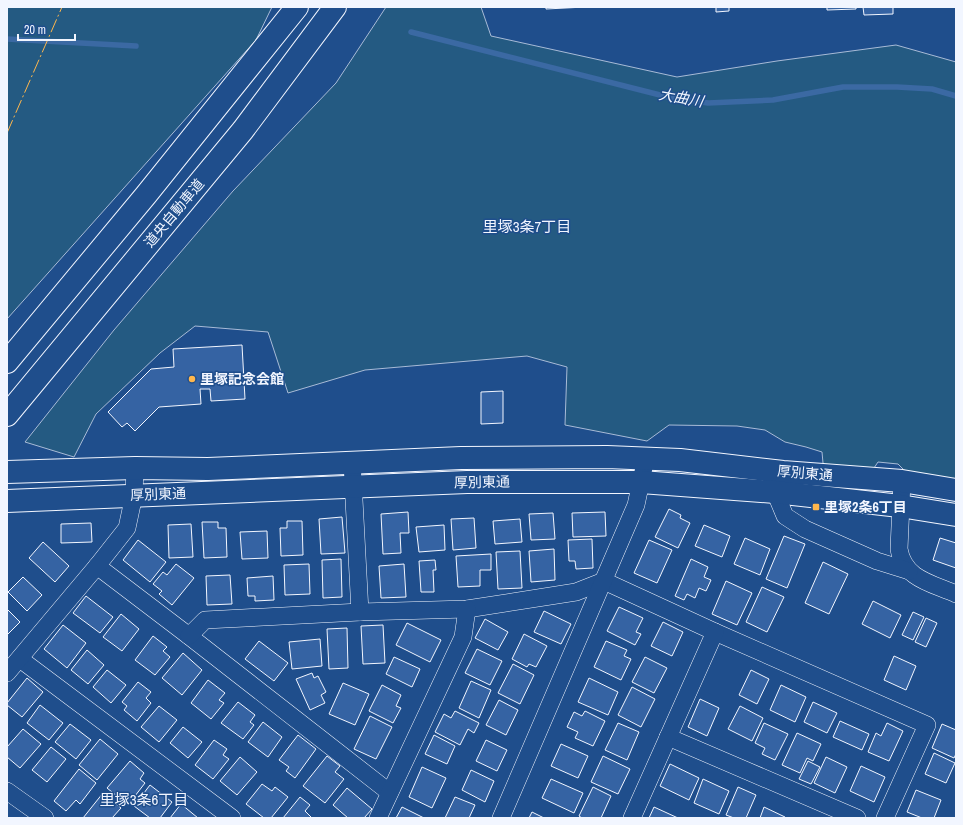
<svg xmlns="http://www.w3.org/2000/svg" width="963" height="825" viewBox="0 0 963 825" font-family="'Archivo Narrow','Noto Sans JP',sans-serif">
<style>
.green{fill:#245a82;stroke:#a8bbd7}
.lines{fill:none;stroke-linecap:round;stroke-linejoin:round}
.stream{stroke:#3b69a3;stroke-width:5.5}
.building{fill:#3563a3;stroke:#f2f6ff}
.street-casing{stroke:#f2f6ff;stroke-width:18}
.secondary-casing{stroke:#f2f6ff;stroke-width:24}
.highway-casing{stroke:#f2f6ff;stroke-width:24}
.street{stroke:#1f4e8c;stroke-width:17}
.secondary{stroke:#1f4e8c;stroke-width:22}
.highway{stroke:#1f4e8c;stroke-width:22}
.power{stroke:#ffb74d;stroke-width:1;stroke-dasharray:14 3 2 3;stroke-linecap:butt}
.poi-dot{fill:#ffb74d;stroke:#1f4e8c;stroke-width:1.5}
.labels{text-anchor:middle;stroke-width:3;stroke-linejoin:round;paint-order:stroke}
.street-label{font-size:14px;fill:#f2f6ff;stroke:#1f4e8c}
.poi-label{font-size:14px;font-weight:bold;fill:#f2f6ff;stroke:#1f4e8c;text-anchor:start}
.water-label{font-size:15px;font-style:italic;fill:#f2f6ff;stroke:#1f4e8c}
.neighbourhood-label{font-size:15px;fill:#f2f6ff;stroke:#1f4e8c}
</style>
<rect width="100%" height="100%" fill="#1f4e8c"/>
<!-- green -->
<g class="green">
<path d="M 7,7 L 272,7 L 256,40 L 7,319 Z"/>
<path d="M 386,7 L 481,7 L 491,36 L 677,77 L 777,61 L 896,45 L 956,62 L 956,486 L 904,470 L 898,464 L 878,462 L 872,471 L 830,469 L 823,463 L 822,452 L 806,447 L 785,442 L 765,430 L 737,426 L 669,425 L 647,441 L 565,425 L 567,367 L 527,356 L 365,370 L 288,393 L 268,332 L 195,326 L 160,353 L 96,414 L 74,457 L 25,442 L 114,330 L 233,191 L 336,83 Z"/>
</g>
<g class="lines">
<!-- stream -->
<g class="stream">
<path d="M 411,32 L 668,97 L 708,103 L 773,100 L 843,87 L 897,87 L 932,89 L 956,96"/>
<path d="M 7,39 L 136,46"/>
</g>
</g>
<!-- building -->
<g class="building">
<path d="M 546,7 L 585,7 L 546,9 Z"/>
<path d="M 716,7 L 729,7 L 729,11 L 716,12 Z"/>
<path d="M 827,7 L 856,7 L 856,9 L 827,10 Z"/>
<path d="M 863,7 L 893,7 L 893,14 L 864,15 Z"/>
<path d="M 242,345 L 245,399 L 211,401 L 210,389 L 200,389 L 201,404 L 159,407 L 135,431 L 127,423 L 122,427 L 108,412 L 151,369 L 174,367 L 173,349 Z"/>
<path d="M 503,391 L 503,423 L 481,424 L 481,392 Z"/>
<path d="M 669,509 L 681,515 L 680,518 L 690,523 L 678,548 L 655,537 Z"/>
<path d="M 408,512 L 409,533 L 400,533 L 401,553 L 383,554 L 381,514 Z"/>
<path d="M 605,512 L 606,536 L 573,537 L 572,513 Z"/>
<path d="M 553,513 L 555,539 L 531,540 L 529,514 Z"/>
<path d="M 342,517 L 345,553 L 321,554 L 319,519 Z"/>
<path d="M 474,518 L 476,548 L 453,550 L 451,519 Z"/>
<path d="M 520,519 L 522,542 L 495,544 L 493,521 Z"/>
<path d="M 287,521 L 302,521 L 303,555 L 281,556 L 280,528 L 287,528 Z"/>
<path d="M 202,522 L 218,522 L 218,528 L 226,528 L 227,557 L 204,558 Z"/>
<path d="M 91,523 L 92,542 L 61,543 L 61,524 Z"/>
<path d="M 191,524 L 193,557 L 169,558 L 168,525 Z"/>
<path d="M 444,525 L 445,550 L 419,552 L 416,527 Z"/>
<path d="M 704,525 L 730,536 L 722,557 L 695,546 Z"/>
<path d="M 267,531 L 268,558 L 242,559 L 240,532 Z"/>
<path d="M 784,536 L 805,544 L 787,588 L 766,579 Z"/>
<path d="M 745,538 L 770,549 L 760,575 L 734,564 Z"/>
<path d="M 940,538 L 956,543 L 956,568 L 933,560 Z"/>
<path d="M 592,539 L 593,568 L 576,569 L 575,561 L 569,561 L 568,540 Z"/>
<path d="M 138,540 L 166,562 L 150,582 L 123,560 Z"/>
<path d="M 649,540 L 672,550 L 657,583 L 634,573 Z"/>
<path d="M 43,542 L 69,566 L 55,582 L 29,558 Z"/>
<path d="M 554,549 L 555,580 L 531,582 L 529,551 Z"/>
<path d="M 520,551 L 522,588 L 498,589 L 496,552 Z"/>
<path d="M 491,554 L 491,570 L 480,570 L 480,586 L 458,587 L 456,556 Z"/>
<path d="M 341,559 L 342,597 L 323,598 L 322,560 Z"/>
<path d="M 691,559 L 708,567 L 704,577 L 711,580 L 706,591 L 699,588 L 695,598 L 687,594 L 684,600 L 675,596 Z"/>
<path d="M 435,560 L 436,570 L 433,570 L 434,592 L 421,592 L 419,561 Z"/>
<path d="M 823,562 L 848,574 L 829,614 L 805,603 Z"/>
<path d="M 176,564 L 194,578 L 172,605 L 159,594 L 162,591 L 153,584 L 163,572 L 167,575 Z"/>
<path d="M 309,564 L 310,594 L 285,595 L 284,565 Z"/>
<path d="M 404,564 L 406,597 L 381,598 L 379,566 Z"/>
<path d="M 230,575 L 232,604 L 207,605 L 206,576 Z"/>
<path d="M 273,576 L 274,600 L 255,601 L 255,596 L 248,596 L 247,578 Z"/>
<path d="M 23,577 L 42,595 L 27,611 L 8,592 Z"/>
<path d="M 726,581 L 752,593 L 737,625 L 712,614 Z"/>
<path d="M 762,587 L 784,597 L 767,632 L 746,622 Z"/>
<path d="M 86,596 L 113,617 L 100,633 L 73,613 Z"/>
<path d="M 873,601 L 901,615 L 890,638 L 862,624 Z"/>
<path d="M 619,607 L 643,618 L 636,632 L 641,634 L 635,645 L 607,631 Z"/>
<path d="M 7,609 L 20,622 L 7,635 Z"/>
<path d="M 544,611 L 571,624 L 561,644 L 534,632 Z"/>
<path d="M 913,612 L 924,617 L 913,640 L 902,635 Z"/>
<path d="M 121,614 L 139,629 L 122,651 L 103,637 Z"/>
<path d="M 926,618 L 937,623 L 926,647 L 915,642 Z"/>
<path d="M 485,619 L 508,632 L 498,650 L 475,638 Z"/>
<path d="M 663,622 L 683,632 L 672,656 L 651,646 Z"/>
<path d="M 407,623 L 441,640 L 430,662 L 396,645 Z"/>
<path d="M 63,625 L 86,643 L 67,668 L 44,649 Z"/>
<path d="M 383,625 L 385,663 L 363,664 L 361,626 Z"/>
<path d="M 347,628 L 348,668 L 329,669 L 327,629 Z"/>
<path d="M 524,634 L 547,646 L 536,667 L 529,664 L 527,667 L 512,659 Z"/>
<path d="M 153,636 L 167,647 L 163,651 L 170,657 L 155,675 L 135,660 Z"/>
<path d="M 320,639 L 322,666 L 292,669 L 289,642 Z"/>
<path d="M 259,641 L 288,663 L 274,681 L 245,659 Z"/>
<path d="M 606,641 L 627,650 L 624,656 L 631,659 L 621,680 L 594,667 Z"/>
<path d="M 477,649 L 502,661 L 490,685 L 465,673 Z"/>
<path d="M 87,650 L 104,665 L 88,684 L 71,670 Z"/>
<path d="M 183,653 L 202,670 L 182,695 L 162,678 Z"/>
<path d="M 894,656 L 916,666 L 906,690 L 884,680 Z"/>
<path d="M 394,657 L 420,669 L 412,687 L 386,674 Z"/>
<path d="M 645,657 L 667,668 L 654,693 L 632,682 Z"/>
<path d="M 513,664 L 534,675 L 520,704 L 498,693 Z"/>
<path d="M 107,670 L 126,685 L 111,703 L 93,687 Z"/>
<path d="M 751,670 L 769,679 L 757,704 L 739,695 Z"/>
<path d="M 312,673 L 314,678 L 318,676 L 326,692 L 321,695 L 325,703 L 310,710 L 296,679 Z"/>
<path d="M 27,678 L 43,692 L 22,717 L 7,705 L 7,703 Z"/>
<path d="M 589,678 L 618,692 L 608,715 L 578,702 Z"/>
<path d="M 208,680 L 225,693 L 219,700 L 224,703 L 211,719 L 191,703 Z"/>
<path d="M 471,681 L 491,690 L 479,718 L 459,708 Z"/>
<path d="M 138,682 L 151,692 L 146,698 L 151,703 L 137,721 L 124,710 L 127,706 L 122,702 Z"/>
<path d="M 343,683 L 369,694 L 355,725 L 329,714 Z"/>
<path d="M 382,685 L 401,695 L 396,706 L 401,708 L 393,723 L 369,711 Z"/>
<path d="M 781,685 L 806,697 L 795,722 L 770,710 Z"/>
<path d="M 632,687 L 655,699 L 641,727 L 618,715 Z"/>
<path d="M 700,699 L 719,708 L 707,736 L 688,727 Z"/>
<path d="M 499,700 L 518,710 L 506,735 L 486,725 Z"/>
<path d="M 238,702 L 255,715 L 250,722 L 254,725 L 243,739 L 221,723 Z"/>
<path d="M 813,702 L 837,713 L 827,733 L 804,722 Z"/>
<path d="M 40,705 L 63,723 L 49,740 L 27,723 Z"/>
<path d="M 159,706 L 177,720 L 159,742 L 141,727 Z"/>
<path d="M 740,706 L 763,718 L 752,741 L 728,729 Z"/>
<path d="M 455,711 L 479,723 L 474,733 L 468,729 L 460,745 L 435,732 L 444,714 L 451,718 Z"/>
<path d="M 585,711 L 605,721 L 593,746 L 575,738 L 578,732 L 567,727 L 574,712 L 582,716 Z"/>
<path d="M 370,716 L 392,727 L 376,759 L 354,749 Z"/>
<path d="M 840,721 L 869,734 L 862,750 L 833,737 Z"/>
<path d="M 263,722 L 282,737 L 268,757 L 248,742 Z"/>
<path d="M 618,723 L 639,732 L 627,760 L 605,750 Z"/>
<path d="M 764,723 L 788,734 L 775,760 L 762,754 L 765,748 L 755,743 Z"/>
<path d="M 887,723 L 903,731 L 889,761 L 868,752 L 876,733 L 881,736 Z"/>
<path d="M 70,724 L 91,740 L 76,759 L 55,742 Z"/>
<path d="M 942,724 L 956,730 L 956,754 L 954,758 L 932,748 Z"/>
<path d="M 183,727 L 202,742 L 188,758 L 170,743 Z"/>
<path d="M 23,729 L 41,744 L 20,768 L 7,757 L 7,747 Z"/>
<path d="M 797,733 L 821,744 L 813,761 L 807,758 L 800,773 L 782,765 Z"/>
<path d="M 298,735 L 316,749 L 295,778 L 286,771 L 289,767 L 279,760 Z"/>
<path d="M 434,735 L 455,746 L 447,764 L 425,754 Z"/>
<path d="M 100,739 L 118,754 L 97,780 L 79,765 Z"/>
<path d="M 214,740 L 227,749 L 223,755 L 229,759 L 213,779 L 195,765 Z"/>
<path d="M 486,740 L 507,750 L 497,771 L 476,761 Z"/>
<path d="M 561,744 L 588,756 L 578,778 L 551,766 Z"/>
<path d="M 51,747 L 66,759 L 47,782 L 32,770 Z"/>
<path d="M 934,753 L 955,763 L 946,783 L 925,774 Z"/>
<path d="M 327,756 L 340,766 L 335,772 L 344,779 L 325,803 L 303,786 Z"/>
<path d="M 603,756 L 630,769 L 618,794 L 591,782 Z"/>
<path d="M 240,757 L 257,772 L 237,795 L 220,781 Z"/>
<path d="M 826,757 L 847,767 L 835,793 L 814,783 Z"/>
<path d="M 130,761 L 144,773 L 140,779 L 145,783 L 128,805 L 107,788 Z"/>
<path d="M 808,761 L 820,767 L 811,784 L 799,779 Z"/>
<path d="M 670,764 L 699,778 L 689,800 L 660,786 Z"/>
<path d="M 861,766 L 885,777 L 874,802 L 850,791 Z"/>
<path d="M 422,767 L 446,778 L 432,808 L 409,797 Z"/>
<path d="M 79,769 L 96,783 L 80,804 L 76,800 L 66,811 L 54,801 Z"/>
<path d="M 471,770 L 494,781 L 485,802 L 462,790 Z"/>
<path d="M 551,779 L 583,793 L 574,813 L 542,798 Z"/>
<path d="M 703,779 L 729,791 L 719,814 L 694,803 Z"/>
<path d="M 262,784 L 272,791 L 275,787 L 288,797 L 271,818 L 264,818 L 246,804 Z"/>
<path d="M 150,785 L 172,802 L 160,818 L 150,818 L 134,806 Z"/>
<path d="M 593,787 L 611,796 L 601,818 L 582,818 L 579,816 Z"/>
<path d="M 738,787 L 756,795 L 746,818 L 734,818 L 726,815 Z"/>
<path d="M 347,788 L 372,809 L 364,818 L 348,818 L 333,805 Z"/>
<path d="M 916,790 L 941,800 L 934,818 L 922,818 L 907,812 Z"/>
<path d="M 103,793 L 121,808 L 112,818 L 83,818 Z"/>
<path d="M 300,797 L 310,805 L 305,811 L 312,818 L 283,818 Z"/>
<path d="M 455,797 L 475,805 L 469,818 L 445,818 Z"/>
<path d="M 181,804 L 198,818 L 170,818 Z"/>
<path d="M 402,807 L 424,818 L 396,818 Z"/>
<path d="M 654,807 L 678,818 L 649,818 Z"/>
<path d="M 764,807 L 785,817 L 784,818 L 760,818 Z"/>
<path d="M 532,812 L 544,818 L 529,818 Z"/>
</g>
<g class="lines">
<!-- street casing -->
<g class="street-casing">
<g id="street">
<path d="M 352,462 L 360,612"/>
<path d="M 902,481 L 899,549 C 904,579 931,583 956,594"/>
<path d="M 775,492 L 785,516 L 805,529 L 877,561 L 909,571"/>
<path d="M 97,566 L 189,636 L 389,792"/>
<path d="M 189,636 L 205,620 L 360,612 L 467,609 L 576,592 L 604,581 L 715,632 L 927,725 L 885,818"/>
<path d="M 20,659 L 232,818"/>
<path d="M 7,673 L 97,566 L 127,528 L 134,495 L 135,468"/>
<path d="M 668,737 L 857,818"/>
<path d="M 7,791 L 45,818"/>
<path d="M 378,818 L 463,637 L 467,609"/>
<path d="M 501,818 L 636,505 L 646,458"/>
<path d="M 632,818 L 715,632"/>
</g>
</g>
<!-- secondary casing -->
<g class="secondary-casing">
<g id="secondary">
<path d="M 7,472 L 135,468 L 208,469 L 461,458 L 607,457 L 680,460 L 783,472 L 902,481 L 956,490"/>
<path d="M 7,501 L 467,482 L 641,482 L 775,492 L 900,506 L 956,515"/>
</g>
</g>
<!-- highway casing -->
<g class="highway-casing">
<g id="highway">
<path d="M 7,362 L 146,195 L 297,7"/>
<path d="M 7,415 L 243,130 L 335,7"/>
</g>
</g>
<!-- street -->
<use href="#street" class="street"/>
<!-- secondary -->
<use href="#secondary" class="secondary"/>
<!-- highway -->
<use href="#highway" class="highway"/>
<!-- power -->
<path class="power" d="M 7,133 L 62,7"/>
</g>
<!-- markers -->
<g class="poi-dot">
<circle cx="192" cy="379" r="4"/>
<rect x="812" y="503" width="8" height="8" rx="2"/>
</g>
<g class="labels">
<!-- street labels -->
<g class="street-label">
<text transform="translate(174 213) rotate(-50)" y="5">道央自動車道</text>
<text transform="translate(805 473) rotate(5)" y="5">厚別東通</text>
<text transform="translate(482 482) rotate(-1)" y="5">厚別東通</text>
<text transform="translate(158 494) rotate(-2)" y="5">厚別東通</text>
</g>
<!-- poi labels -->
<g class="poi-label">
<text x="200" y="384">里塚記念会館</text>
<text x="824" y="512">里塚2条6丁目</text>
</g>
<!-- water labels -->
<g class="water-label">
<text transform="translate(681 98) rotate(10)" y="5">大曲川</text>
</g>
<!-- neighbourhood labels -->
<g class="neighbourhood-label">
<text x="527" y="232">里塚3条7丁目</text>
<text x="144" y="805">里塚3条6丁目</text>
</g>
</g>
<!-- border -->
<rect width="963" height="825" fill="none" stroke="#f2f6ff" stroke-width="16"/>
<!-- scale -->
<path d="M18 34v6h57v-6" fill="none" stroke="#f2f6ff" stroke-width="2"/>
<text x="24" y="34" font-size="12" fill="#f2f6ff" stroke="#1f4e8c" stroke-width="3" paint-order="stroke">20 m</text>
</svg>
